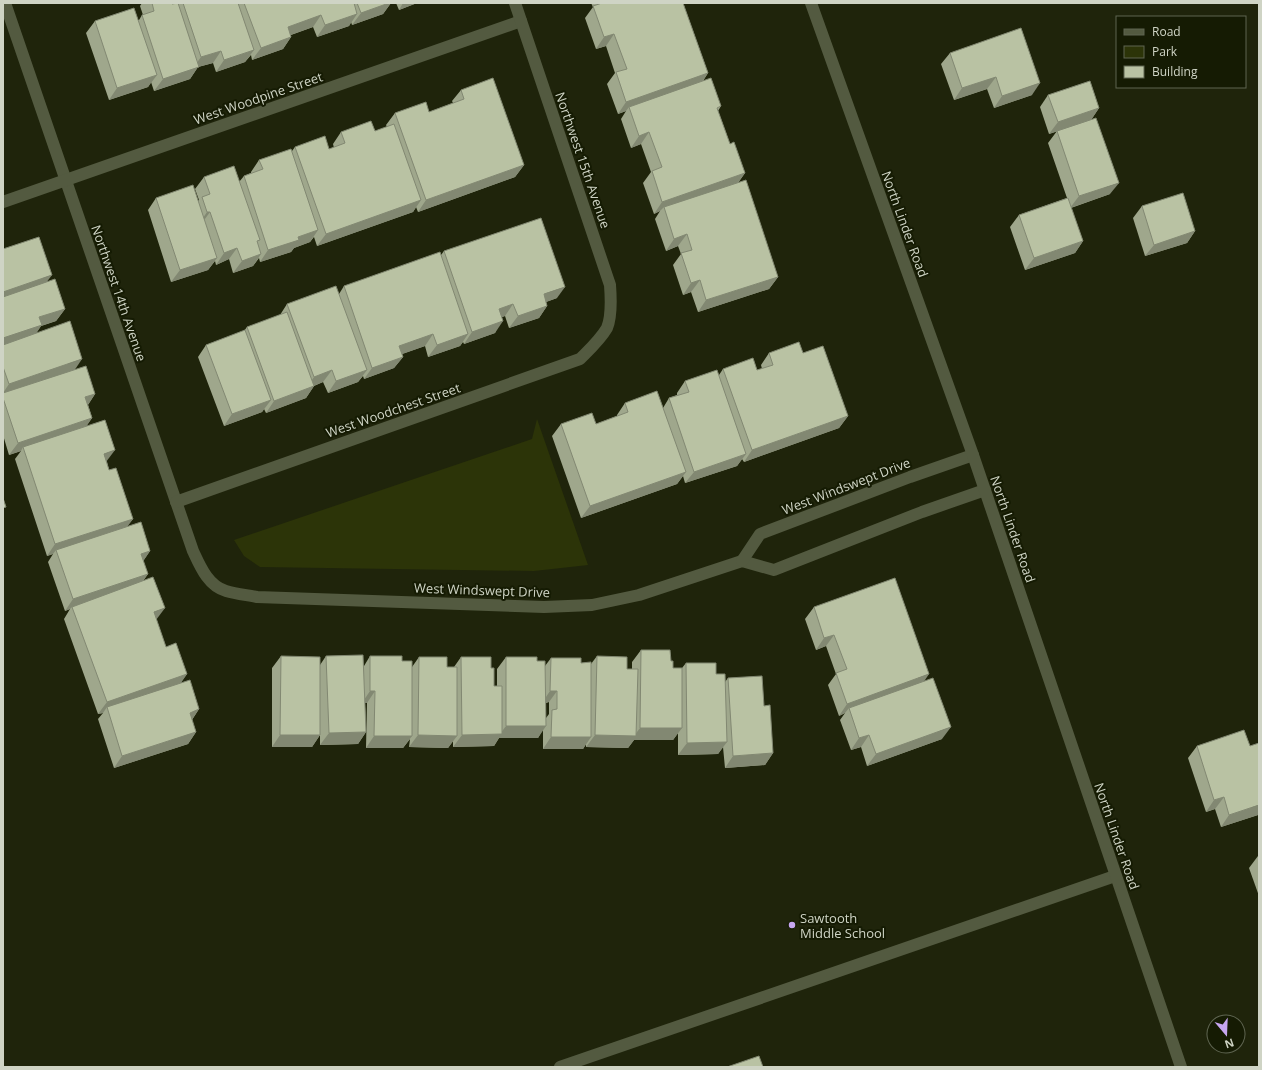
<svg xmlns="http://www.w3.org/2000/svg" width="1262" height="1070" viewBox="0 0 1262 1070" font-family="'Open Sans',sans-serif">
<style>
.green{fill:#2c3408}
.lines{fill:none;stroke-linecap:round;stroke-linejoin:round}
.lane{stroke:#535a40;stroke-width:12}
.street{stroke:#535a40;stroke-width:12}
.secondary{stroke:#535a40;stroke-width:12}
.wall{fill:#9fa78c;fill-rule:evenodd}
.shaded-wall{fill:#828872}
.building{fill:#b9c2a3;stroke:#828872}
.poi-dot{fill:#c6a6f0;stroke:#151b03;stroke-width:1.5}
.labels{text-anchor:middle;stroke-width:4;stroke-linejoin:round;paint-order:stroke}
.street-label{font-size:13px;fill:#cfd4c5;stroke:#151b03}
.poi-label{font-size:13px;fill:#cfd4c5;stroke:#151b03;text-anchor:start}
</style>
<rect width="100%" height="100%" fill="#1f240b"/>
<!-- green -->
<path class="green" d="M 537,419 L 588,565 L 534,571 L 260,567 L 244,556 L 234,540 L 532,439 Z"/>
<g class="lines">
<!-- lane -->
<path class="lane" d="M 560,1067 L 1115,876"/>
<!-- street -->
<g class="street">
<path d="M 5,3 L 193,551 C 200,566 208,586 226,591 C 236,594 247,595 257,597 L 544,607 L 592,605 L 639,595 L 742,561 L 774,570 L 922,512 L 985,490"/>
<path d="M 3,202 L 521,21"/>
<path d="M 176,502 L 580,359 C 590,349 600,340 607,328 C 612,316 611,298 610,285 L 515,3"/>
<path d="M 742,561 L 760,534 L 910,477 L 973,455"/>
</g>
<!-- secondary -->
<path class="secondary" d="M 811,3 L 973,455 L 1181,1067"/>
</g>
<!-- wall -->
<g class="wall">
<path d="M 142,3 L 391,3 L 383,14 L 352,25 L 351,22 L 349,26 L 317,37 L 313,27 L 291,35 L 291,37 L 283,49 L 252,60 L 251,55 L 245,62 L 216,72 L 213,63 L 198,67 L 190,79 L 154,91 L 151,82 L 148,87 L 109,100 L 86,33 L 95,21 L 139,20 L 142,15 L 143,15 L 140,6 Z"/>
<path d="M 396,3 L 417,3 L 399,10 Z"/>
<path d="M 591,3 L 683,3 L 708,73 L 703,81 L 721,106 L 718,111 L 730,144 L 745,173 L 738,183 L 778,277 L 769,289 L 698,312 L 691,292 L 683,295 L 673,265 L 681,254 L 678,246 L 666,251 L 655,219 L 660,211 L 654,214 L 643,183 L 651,172 L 641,144 L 631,148 L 621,119 L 626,111 L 618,114 L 607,84 L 615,73 L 606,46 L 596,49 L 585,18 L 593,7 Z"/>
<path d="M 950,53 L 1032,95 L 994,108 L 987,89 L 954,100 L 941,64 Z"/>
<path d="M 461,90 L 524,165 L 515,177 L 418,212 L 416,207 L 413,212 L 317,246 L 314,237 L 310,242 L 294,248 L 291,252 L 260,262 L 259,258 L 253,266 L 233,273 L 229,259 L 216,265 L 215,261 L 208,270 L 171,282 L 148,210 L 156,198 L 198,201 L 199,200 L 195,189 L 204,177 L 239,182 L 244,176 L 251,173 L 251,172 L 259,160 L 292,151 L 295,147 L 329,149 L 334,148 L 333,144 L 341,132 L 375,131 L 387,127 L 386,125 L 395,113 L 429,112 L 453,103 L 452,101 Z"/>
<path d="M 1048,95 L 1099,108 L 1091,120 L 1049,134 L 1040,107 Z"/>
<path d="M 1057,131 L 1110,194 L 1071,208 L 1083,241 L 1075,253 L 1025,270 L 1010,227 L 1019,215 L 1067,198 L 1048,143 Z"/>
<path d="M 1142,206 L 1195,231 L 1187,243 L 1145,256 L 1133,218 Z"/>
<path d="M 3,249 L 47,282 L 65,309 L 56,321 L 41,326 L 36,333 L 75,370 L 95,394 L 88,405 L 92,418 L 86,426 L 107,462 L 109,470 L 133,519 L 127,526 L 150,551 L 143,561 L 148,574 L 143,581 L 166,647 L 187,674 L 180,683 L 199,709 L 192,720 L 196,732 L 188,744 L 114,768 L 98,719 L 103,713 L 98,714 L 64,619 L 70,609 L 65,611 L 48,562 L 53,554 L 47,556 L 15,459 L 21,451 L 9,455 L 3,435 Z"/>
<path d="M 444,251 L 557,298 L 546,302 L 547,306 L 539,318 L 509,328 L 505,316 L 502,317 L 495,333 L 464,344 L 463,342 L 460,346 L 428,357 L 425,346 L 402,354 L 403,357 L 394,368 L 364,379 L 363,376 L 358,382 L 328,393 L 323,382 L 314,386 L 306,398 L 266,413 L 264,409 L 262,412 L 224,426 L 198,357 L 206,345 L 244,331 L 247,327 L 280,315 L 287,304 L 339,294 L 344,286 L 441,255 Z"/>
<path d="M 769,353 L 803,353 L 848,416 L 839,428 L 744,462 L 742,459 L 737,466 L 685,483 L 683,476 L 677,484 L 581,518 L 552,436 L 561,424 L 596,424 L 617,416 L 617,415 L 625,403 L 663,408 L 669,398 L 677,395 L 677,393 L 685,381 L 719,375 L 723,369 L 757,370 L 762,369 L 761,365 Z"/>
<path d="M 814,607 L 924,682 L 942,739 L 867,766 L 861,747 L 851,750 L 840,720 L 845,713 L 839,716 L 828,685 L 836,674 L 826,646 L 816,650 L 805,619 Z"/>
<path d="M 641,650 L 671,661 L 673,668 L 682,668 L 686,663 L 716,674 L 725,682 L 728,678 L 764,706 L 773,753 L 765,765 L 725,768 L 723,747 L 718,754 L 678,755 L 678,733 L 673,740 L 634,740 L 628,748 L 586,747 L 586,744 L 583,749 L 543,749 L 543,729 L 538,738 L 499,738 L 494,746 L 453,747 L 453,741 L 448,748 L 409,747 L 410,739 L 403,748 L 366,748 L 367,703 L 365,703 L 366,732 L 358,744 L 320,745 L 320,734 L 320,735 L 312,747 L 272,747 L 272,668 L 281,656 L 320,665 L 326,656 L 364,666 L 370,656 L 402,661 L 412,667 L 419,657 L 447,667 L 454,667 L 461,657 L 491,668 L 494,686 L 497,686 L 497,669 L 506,657 L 537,661 L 545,666 L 551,658 L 581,663 L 591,664 L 597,656 L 627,669 L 632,669 L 632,662 ZM 549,702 L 549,714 L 546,718 L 546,703 Z"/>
<path d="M 1197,746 L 1258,815 L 1221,827 L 1215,809 L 1206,812 L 1188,758 Z"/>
<path d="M 1259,855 L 1259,896 L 1249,868 L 1258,856 Z"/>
</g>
<!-- shaded-wall -->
<g class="shaded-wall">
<path d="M 389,3 L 391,3 L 383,14 L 352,25 L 361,13 Z"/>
<path d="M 403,3 L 417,3 L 399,10 Z"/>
<path d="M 357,14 L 349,26 L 317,37 L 325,25 Z"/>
<path d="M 321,15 L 313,27 L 279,39 L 288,27 Z"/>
<path d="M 614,34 L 606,46 L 596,49 L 604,37 Z"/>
<path d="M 291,37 L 283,49 L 252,60 L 261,48 Z"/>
<path d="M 254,50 L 245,62 L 216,72 L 224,60 Z"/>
<path d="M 221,51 L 213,63 L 198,67 L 190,79 L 154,91 L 163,79 L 193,68 L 201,57 Z"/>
<path d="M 708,73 L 700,85 L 629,107 L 626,111 L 618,114 L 626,102 Z"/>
<path d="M 157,75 L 148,87 L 109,100 L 117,88 Z"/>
<path d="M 996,77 L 987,89 L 954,100 L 962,88 Z"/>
<path d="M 1040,83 L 1032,95 L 994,108 L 1002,96 Z"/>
<path d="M 1099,108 L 1091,120 L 1049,134 L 1058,122 Z"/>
<path d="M 649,132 L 641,144 L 631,148 L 639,136 Z"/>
<path d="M 524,165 L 515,177 L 418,212 L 426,200 Z"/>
<path d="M 745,173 L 736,185 L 664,207 L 660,211 L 654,214 L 662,202 Z"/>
<path d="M 1119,183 L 1110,194 L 1070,208 L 1079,196 Z"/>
<path d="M 421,200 L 413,212 L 317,246 L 326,234 Z"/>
<path d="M 207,212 L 210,212 L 202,223 L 199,224 Z"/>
<path d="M 318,230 L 310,242 L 294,248 L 291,252 L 260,262 L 268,250 L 298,237 Z"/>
<path d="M 1195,231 L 1187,243 L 1145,256 L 1154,245 Z"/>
<path d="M 687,234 L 678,246 L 666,251 L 674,239 Z"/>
<path d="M 1083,241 L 1075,253 L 1025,270 L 1034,258 Z"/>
<path d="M 237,248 L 229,259 L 216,265 L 224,253 Z"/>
<path d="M 261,254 L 253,266 L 233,273 L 242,261 Z"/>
<path d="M 217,258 L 208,270 L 171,282 L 180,270 Z"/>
<path d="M 52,275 L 43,287 L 3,301 L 3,292 Z"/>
<path d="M 778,277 L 769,289 L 698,312 L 706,300 Z"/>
<path d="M 700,280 L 691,292 L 683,295 L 691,283 Z"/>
<path d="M 565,287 L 557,298 L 535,306 L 544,294 Z"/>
<path d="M 513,304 L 505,316 L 491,321 L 499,309 Z"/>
<path d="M 547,306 L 539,318 L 509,328 L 518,316 Z"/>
<path d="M 65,309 L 56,321 L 41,326 L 34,337 L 3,347 L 3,338 L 39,317 Z"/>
<path d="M 503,321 L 495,333 L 464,344 L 472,332 Z"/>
<path d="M 433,334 L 425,346 L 391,358 L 399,346 Z"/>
<path d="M 468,334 L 460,346 L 428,357 L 437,345 Z"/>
<path d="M 403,357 L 394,368 L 364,379 L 372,368 Z"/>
<path d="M 82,359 L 74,371 L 3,393 L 9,384 Z"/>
<path d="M 332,370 L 323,382 L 306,389 L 314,377 Z"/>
<path d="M 367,370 L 358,382 L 328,393 L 336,381 Z"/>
<path d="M 314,386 L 306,398 L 266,413 L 274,401 Z"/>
<path d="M 95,394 L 87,406 L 85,397 Z"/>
<path d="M 271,400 L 262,412 L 224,426 L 232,414 Z"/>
<path d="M 848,416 L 839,428 L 744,462 L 752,450 Z"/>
<path d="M 92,418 L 84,430 L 23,447 L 21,451 L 9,455 L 18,443 Z"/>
<path d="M 115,450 L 106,462 L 104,454 Z"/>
<path d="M 746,454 L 737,466 L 685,483 L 694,472 Z"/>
<path d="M 686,472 L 677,484 L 581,518 L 590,506 Z"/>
<path d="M 133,519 L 124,531 L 56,550 L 53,554 L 47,556 L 55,544 Z"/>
<path d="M 150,551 L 142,563 L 141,554 Z"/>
<path d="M 148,574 L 139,586 L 72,607 L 70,609 L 65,611 L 73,599 Z"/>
<path d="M 165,608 L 156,620 L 154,612 Z"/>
<path d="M 834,635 L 826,646 L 816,650 L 824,638 Z"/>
<path d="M 187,674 L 179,686 L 107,707 L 103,713 L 98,714 L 107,702 Z"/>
<path d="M 929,674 L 921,686 L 849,708 L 845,713 L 839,716 L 847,704 Z"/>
<path d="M 370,691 L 375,691 L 367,703 L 362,703 Z"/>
<path d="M 550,691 L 557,691 L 549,702 L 542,703 Z"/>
<path d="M 199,709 L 191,721 L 190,713 Z"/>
<path d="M 506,726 L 546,726 L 538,738 L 499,738 L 494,746 L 453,747 L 462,735 L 500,734 Z"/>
<path d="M 951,727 L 942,739 L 867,766 L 876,754 Z"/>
<path d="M 640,728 L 682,728 L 673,740 L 634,740 L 628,748 L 586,747 L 595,735 L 634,736 Z"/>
<path d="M 196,732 L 188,744 L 114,768 L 122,756 Z"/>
<path d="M 366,732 L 358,744 L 320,745 L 329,733 Z"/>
<path d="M 280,735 L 320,735 L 312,747 L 272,747 Z"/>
<path d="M 418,735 L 457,736 L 448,748 L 409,747 Z"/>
<path d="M 869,735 L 861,747 L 851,750 L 859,738 Z"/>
<path d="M 374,736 L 412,736 L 403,748 L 366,748 Z"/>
<path d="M 551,737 L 591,737 L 583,749 L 543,749 Z"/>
<path d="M 727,742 L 718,754 L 678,755 L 687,743 Z"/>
<path d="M 773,753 L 765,765 L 725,768 L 733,756 Z"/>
<path d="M 1224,797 L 1215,809 L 1206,812 L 1214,800 Z"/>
<path d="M 1259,805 L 1259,813 L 1258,815 L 1221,827 L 1229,815 Z"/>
</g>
<!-- building -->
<g class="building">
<path d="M 152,3 L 172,3 L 172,4 L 178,3 L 199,67 L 163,79 L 142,15 L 154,11 Z"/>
<path d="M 183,3 L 238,3 L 254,50 L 224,60 L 221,51 L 201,57 Z"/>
<path d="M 244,3 L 354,3 L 357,14 L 325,25 L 321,15 L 288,27 L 291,37 L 261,48 Z"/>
<path d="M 357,3 L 389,3 L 361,13 Z"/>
<path d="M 602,3 L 683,3 L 708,73 L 626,102 L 616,72 L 627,69 L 614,34 L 604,37 L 593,6 Z"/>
<path d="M 134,8 L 157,75 L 117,88 L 95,21 Z"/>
<path d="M 1021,28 L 1040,83 L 1002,96 L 996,77 L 962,88 L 950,53 Z"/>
<path d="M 493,78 L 524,165 L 426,200 L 395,113 L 426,102 L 429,112 L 464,99 L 461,90 Z"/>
<path d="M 711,78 L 721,106 L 717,108 L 730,144 L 734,142 L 745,173 L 662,202 L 652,171 L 662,167 L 649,132 L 639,136 L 629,107 Z"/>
<path d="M 1090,81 L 1099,108 L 1058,122 L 1048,95 Z"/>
<path d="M 1096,118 L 1119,183 L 1079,196 L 1057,131 Z"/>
<path d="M 371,121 L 375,131 L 394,124 L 421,200 L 326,234 L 295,147 L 325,136 L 329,149 L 345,143 L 341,132 Z"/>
<path d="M 291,149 L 318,230 L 298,237 L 299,240 L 268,250 L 244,176 L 263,169 L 259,160 Z"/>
<path d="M 234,166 L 260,240 L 257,241 L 261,254 L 242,261 L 237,248 L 224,253 L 210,212 L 207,212 L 202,197 L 210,194 L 204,177 Z"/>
<path d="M 746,180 L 778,277 L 706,300 L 700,280 L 691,283 L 681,253 L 692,250 L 687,234 L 674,239 L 664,207 Z"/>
<path d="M 193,185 L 217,258 L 180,270 L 156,198 Z"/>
<path d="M 1183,193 L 1195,231 L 1154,245 L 1142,206 Z"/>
<path d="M 1068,198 L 1083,241 L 1034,258 L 1019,215 Z"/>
<path d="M 541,218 L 565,287 L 544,294 L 547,306 L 518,316 L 513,304 L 499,309 L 503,321 L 472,332 L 444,251 Z"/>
<path d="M 39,237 L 52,275 L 3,292 L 3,249 Z"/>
<path d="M 440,252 L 468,334 L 437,345 L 433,334 L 399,346 L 403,357 L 372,368 L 344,286 Z"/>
<path d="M 55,279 L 65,309 L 39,317 L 42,325 L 3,338 L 3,297 Z"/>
<path d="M 336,286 L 367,370 L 336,381 L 332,370 L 314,377 L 287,304 Z"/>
<path d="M 287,312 L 314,386 L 274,401 L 247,327 Z"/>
<path d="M 70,321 L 82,359 L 9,384 L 3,367 L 3,345 Z"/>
<path d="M 245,330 L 271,400 L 232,414 L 206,345 Z"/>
<path d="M 799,342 L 803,353 L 823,346 L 848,416 L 752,450 L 723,369 L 753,358 L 757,370 L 773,365 L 769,353 Z"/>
<path d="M 86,366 L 95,394 L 85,397 L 92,418 L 18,443 L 3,398 L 3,393 Z"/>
<path d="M 717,370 L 746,454 L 694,472 L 669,398 L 689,392 L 685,381 Z"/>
<path d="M 657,391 L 686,472 L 590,506 L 561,424 L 592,413 L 596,424 L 628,412 L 625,403 Z"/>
<path d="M 105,420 L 115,450 L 104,454 L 109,470 L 116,468 L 133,519 L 55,544 L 23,447 Z"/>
<path d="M 3,498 L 6,507 L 3,508 Z"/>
<path d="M 141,522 L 150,551 L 141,554 L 148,574 L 73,599 L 56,550 Z"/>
<path d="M 153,577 L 165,608 L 154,612 L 166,647 L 176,643 L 187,674 L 107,702 L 72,607 Z"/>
<path d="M 895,578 L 929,674 L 847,704 L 836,673 L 847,669 L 834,635 L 824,638 L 814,607 Z"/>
<path d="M 641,650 L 670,650 L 671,661 L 673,661 L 673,668 L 682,668 L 682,728 L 640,728 Z"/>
<path d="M 363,655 L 366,732 L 329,733 L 326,656 Z"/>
<path d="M 281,656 L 320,657 L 320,735 L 280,735 Z"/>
<path d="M 370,656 L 402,656 L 402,661 L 412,661 L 412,736 L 374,736 L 375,691 L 370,691 Z"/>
<path d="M 597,656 L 627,657 L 627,669 L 638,669 L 636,736 L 595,735 Z"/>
<path d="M 419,657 L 447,657 L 447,667 L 457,667 L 457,736 L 418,735 Z"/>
<path d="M 461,657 L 491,657 L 491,668 L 494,668 L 494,686 L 502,686 L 502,734 L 462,735 Z"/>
<path d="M 506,657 L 537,657 L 537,661 L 545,661 L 546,726 L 506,726 Z"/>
<path d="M 551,658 L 581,658 L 581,663 L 591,662 L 591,737 L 551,737 L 552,710 L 557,709 L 557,691 L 550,691 Z"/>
<path d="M 686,663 L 716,663 L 716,674 L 725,674 L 727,742 L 687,743 Z"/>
<path d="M 762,676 L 764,706 L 770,705 L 773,753 L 733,756 L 728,678 Z"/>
<path d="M 933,678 L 951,727 L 876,754 L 869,735 L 859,738 L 849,708 Z"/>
<path d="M 190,680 L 199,709 L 190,713 L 196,732 L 122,756 L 107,707 Z"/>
<path d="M 1244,730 L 1250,746 L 1259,743 L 1259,805 L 1229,815 L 1224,797 L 1214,800 L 1197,746 Z"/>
<path d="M 759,1056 L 763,1067 L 727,1067 Z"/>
</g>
<!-- markers -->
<circle class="poi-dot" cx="792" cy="925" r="4"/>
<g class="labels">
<!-- street labels -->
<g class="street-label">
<text transform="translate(258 98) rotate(-19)" y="5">West Woodpine Street</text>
<text transform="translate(583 160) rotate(71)" y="5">Northwest 15th Avenue</text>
<text transform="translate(905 224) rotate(70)" y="5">North Linder Road</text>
<text transform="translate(119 293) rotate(71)" y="5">Northwest 14th Avenue</text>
<text transform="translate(393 410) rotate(-19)" y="5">West Woodchest Street</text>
<text transform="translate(846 486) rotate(-21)" y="5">West Windswept Drive</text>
<text transform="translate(1013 529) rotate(71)" y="5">North Linder Road</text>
<text transform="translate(482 590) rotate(2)" y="5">West Windswept Drive</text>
<text transform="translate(1117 836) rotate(71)" y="5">North Linder Road</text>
</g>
<!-- poi labels -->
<g class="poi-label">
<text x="800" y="923">Sawtooth<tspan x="800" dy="15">Middle School</tspan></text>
</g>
</g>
<!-- border -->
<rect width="1262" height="1070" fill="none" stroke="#cfd4c5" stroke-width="8"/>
<!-- legend -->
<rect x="1116" y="16" width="130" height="72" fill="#151b03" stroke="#5f6551"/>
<rect x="1124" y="29" width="20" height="6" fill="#535a40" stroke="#5f6551"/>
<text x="1152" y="36" font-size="12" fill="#cfd4c5">Road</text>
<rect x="1124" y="46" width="20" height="12" fill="#2c3408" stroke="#5f6551"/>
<text x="1152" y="56" font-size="12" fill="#cfd4c5">Park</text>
<rect x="1124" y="66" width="20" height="12" fill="#b9c2a3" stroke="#5f6551"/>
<text x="1152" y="76" font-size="12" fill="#cfd4c5">Building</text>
<!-- north arrow -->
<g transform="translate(1226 1034) rotate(161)"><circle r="19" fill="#151b03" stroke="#5f6551"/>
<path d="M0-3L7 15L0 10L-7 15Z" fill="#c6a6f0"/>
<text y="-6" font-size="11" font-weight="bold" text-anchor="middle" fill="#cfd4c5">N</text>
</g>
</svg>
